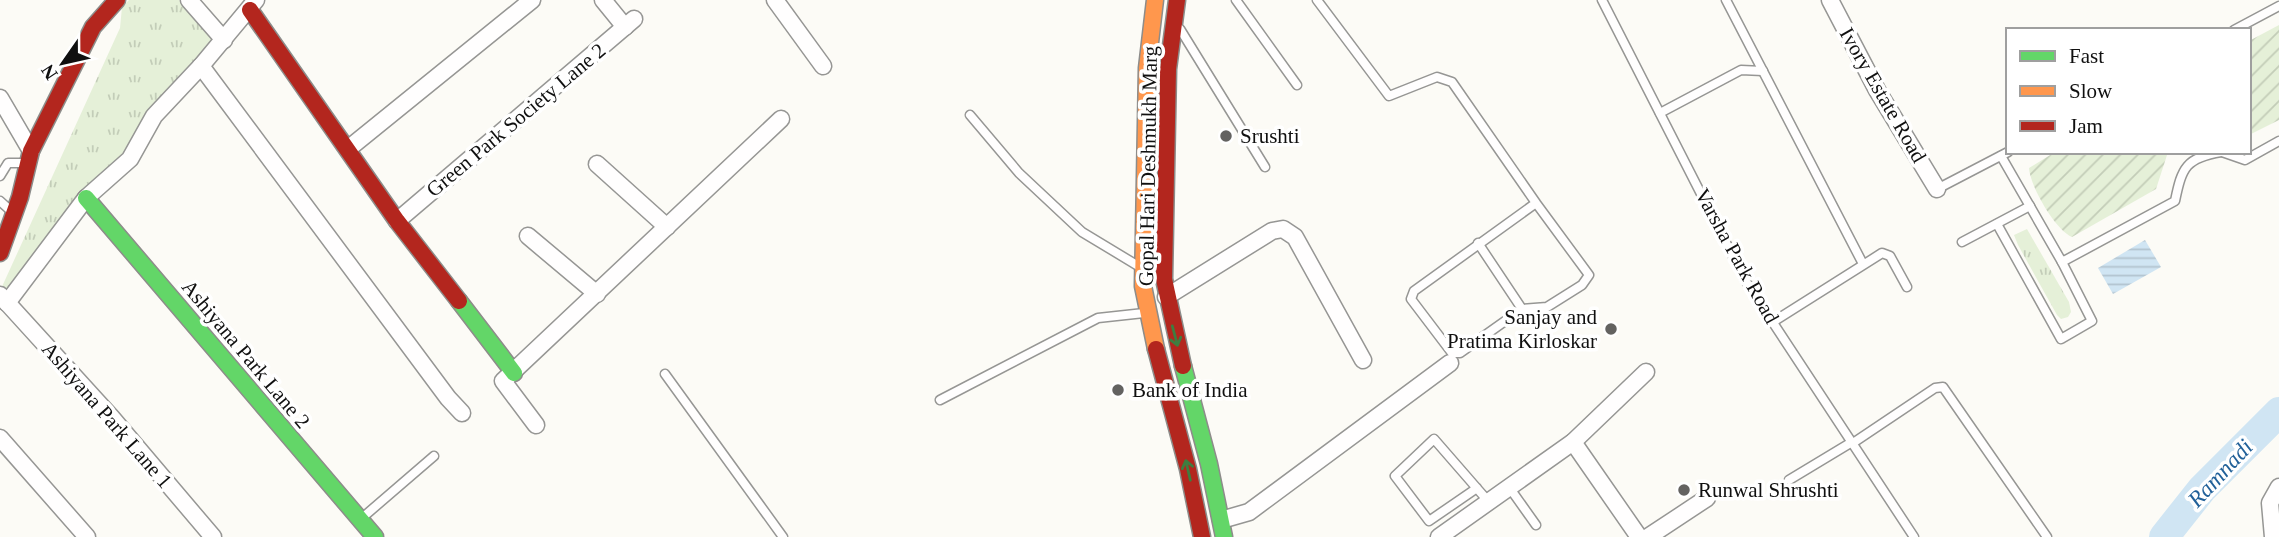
<svg xmlns="http://www.w3.org/2000/svg" width="2279" height="537" viewBox="0 0 2279 537" font-family="'Times New Roman',serif">
<style>
.grass{fill:url(#grass-tufts)}
.garden{fill:url(#garden-furrows)}
.water{fill:url(#water-rules)}
.lines{fill:none;stroke-linecap:round;stroke-linejoin:round}
.river{stroke:#d0e5f3;stroke-width:30}
.lane-casing{stroke:#969694;stroke-width:11}
.street-casing{stroke:#969694;stroke-width:19}
.fast-casing{stroke:#8d8c8a;stroke-width:19}
.slow-casing{stroke:#8d8c8a;stroke-width:19}
.jam-casing{stroke:#8d8c8a;stroke-width:19}
.lane{stroke:#fffefe;stroke-width:8}
.street{stroke:#fffefe;stroke-width:16}
.fast{stroke:#63d668;stroke-width:16}
.slow{stroke:#ff974d;stroke-width:16}
.jam{stroke:#b3261e;stroke-width:16}
.oneway{stroke:#3e7d40}
.poi-dot{fill:#636260;stroke:#fff;stroke-width:2.5}
.labels{text-anchor:middle;stroke-width:7;stroke-linejoin:round;paint-order:stroke}
.street-label{font-size:21px;fill:#101010;stroke:#fff}
.poi-label{font-size:21px;fill:#101010;stroke:#fff;text-anchor:start}
.water-label{font-size:23px;font-style:italic;fill:#226199;stroke:#fff}
</style>
<defs>
<pattern id="grass-tufts" width="24" height="20" patternUnits="userSpaceOnUse" patternTransform="scale(1.75)"><rect width="24" height="20" fill="#e5f0d8"/><path d="M3 7l-1-3M5 7V3M7 7l1-3M15 17l-1-3M17 17v-4M19 17l1-3" fill="none" stroke="#c3cdb8"/></pattern>
<pattern id="garden-furrows" width="10" height="10" patternUnits="userSpaceOnUse" patternTransform="scale(1.75)"><rect width="10" height="10" fill="#e5f0d8"/><path d="M-1 1l2-2M0 10L10 0M9 11l2-2" fill="none" stroke="#c3cdb8"/></pattern>
<pattern id="water-rules" width="6" height="5" patternUnits="userSpaceOnUse" patternTransform="scale(1.75)"><rect width="6" height="5" fill="#d0e5f3"/><path d="M0 2.5h6" fill="none" stroke="#b2c3cf"/></pattern>
</defs>
<rect width="100%" height="100%" fill="#fcfbf6"/>
<!-- grass -->
<g class="grass">
<path d="M 129,0 L 179,0 L 217,40 L 127,157 L 6,297 L 0,291 L 120,28 L 122,7 Z"/>
<path d="M 2027,229 L 2069,302 L 2071,312 L 2068,317 L 2061,319 L 2057,315 L 2018,245 L 2014,235 Z"/>
</g>
<!-- garden -->
<g class="garden">
<path d="M 2279,25 L 2279,120 L 2249,135 L 2249,41 Z"/>
<path d="M 2055,152 L 2168,152 L 2156,189 L 2072,237 C 2055,230 2030,186 2029,168 Z"/>
</g>
<!-- water -->
<path class="water" d="M 2145,240 L 2161,267 L 2113,294 L 2098,268 Z"/>
<g class="lines">
<!-- river -->
<path class="river" d="M 2164,537 L 2202,489 L 2279,412"/>
<!-- lane casing -->
<g class="lane-casing">
<g id="lane">
<path d="M 1236,0 L 1297,85"/>
<path d="M 1317,0 L 1389,96 L 1437,77 L 1452,82 L 1536,203 L 1414,291 L 1411,299 L 1452,353 L 1460,353 L 1522,309 L 1547,307 L 1582,285 L 1589,275 L 1536,203"/>
<path d="M 1602,0 L 1745,280 L 1914,537"/>
<path d="M 1726,0 L 1863,264"/>
<path d="M 1180,29 L 1265,167"/>
<path d="M 2234,30 L 2279,6"/>
<path d="M 1660,113 L 1741,70 L 1763,71"/>
<path d="M 970,115 L 1019,173 L 1082,232 L 1140,267"/>
<path d="M 2222,152 L 2245,160 L 2279,141"/>
<path d="M 2001,156 L 2062,262 L 2175,201 C 2182,167 2186,158 2221,152"/>
<path d="M 0,176 L 8,163 L 24,163"/>
<path d="M 1937,189 L 2008,152"/>
<path d="M 0,201 L 11,211"/>
<path d="M 1997,224 L 2061,339 L 2092,321 L 2062,262"/>
<path d="M 1962,242 L 2030,206"/>
<path d="M 1478,243 L 1522,309"/>
<path d="M 1773,322 L 1882,253 L 1890,256 L 1907,287"/>
<path d="M 665,374 L 783,537"/>
<path d="M 940,400 L 1098,318 L 1144,313"/>
<path d="M 1853,443 L 1935,388 L 1943,387 L 2047,537"/>
<path d="M 1789,480 L 1852,442"/>
<path d="M 1509,487 L 1536,525"/>
<path d="M 1477,488 L 1429,521 L 1395,476 L 1434,439 L 1481,493 L 1489,502"/>
<path d="M 362,518 L 434,456"/>
</g>
</g>
<!-- street casing -->
<g class="street-casing">
<g id="street">
<path d="M 189,0 L 224,40"/>
<path d="M 603,0 L 625,27"/>
<path d="M 775,0 L 823,66"/>
<path d="M 1830,0 L 1877,90 L 1937,189"/>
<path d="M 201,66 L 448,398 L 462,413"/>
<path d="M 0,98 L 31,151"/>
<path d="M 348,149 L 532,0"/>
<path d="M 597,164 L 667,227"/>
<path d="M 397,221 L 634,19"/>
<path d="M 528,236 L 597,294"/>
<path d="M 0,295 L 112,418 L 213,537"/>
<path d="M 1166,297 L 1272,231 L 1283,229 L 1295,237 L 1363,360"/>
<path d="M 7,303 L 86,198 L 130,159 L 154,116 L 201,66 L 256,0"/>
<path d="M 536,425 L 503,381 L 781,119"/>
<path d="M 0,438 L 87,537"/>
<path d="M 1573,442 L 1639,537"/>
<path d="M 1221,520 L 1249,512 L 1450,363"/>
<path d="M 1439,537 L 1573,442 L 1646,372"/>
<path d="M 1648,537 L 1707,498"/>
<path d="M 2273,537 L 2270,503 L 2279,487"/>
</g>
</g>
<!-- fast casing -->
<g class="fast-casing">
<g id="fast">
<path d="M 86,198 L 375,537"/>
<path d="M 459,301 L 514,373"/>
<path d="M 1183,366 L 1209,464 L 1224,537"/>
</g>
</g>
<!-- slow casing -->
<g class="slow-casing">
<path id="slow" d="M 1155,0 L 1147,68 L 1143,286 L 1156,349"/>
</g>
<!-- jam casing -->
<g class="jam-casing">
<g id="jam">
<path d="M 1177,0 L 1168,69 L 1164,279 L 1183,366"/>
<path d="M 250,10 L 397,221 L 459,301"/>
<path d="M 0,253 L 20,197 L 31,151 L 93,27 L 117,0"/>
<path d="M 1156,349 L 1188,469 L 1202,537"/>
</g>
</g>
<!-- lane -->
<use href="#lane" class="lane"/>
<!-- street -->
<use href="#street" class="street"/>
<!-- fast -->
<use href="#fast" class="fast"/>
<!-- slow -->
<use href="#slow" class="slow"/>
<!-- jam -->
<use href="#jam" class="jam"/>
</g>
<!-- one-way arrows -->
<defs><path id="oneway-shaft" d="M-6 0H5M1.5-3L5.5 0L1.5 3" fill="none" stroke-width="1.6" stroke-linecap="round" stroke-linejoin="round" transform="scale(1.75)"/></defs>
<g class="oneway">
<use href="#oneway-shaft" transform="translate(1175 336) rotate(75)"/>
<use href="#oneway-shaft" transform="translate(1188 470) rotate(-103)"/>
</g>
<!-- markers -->
<g class="poi-dot">
<circle cx="1226" cy="136" r="7"/>
<circle cx="1611" cy="329" r="7"/>
<circle cx="1118" cy="390" r="7"/>
<circle cx="1684" cy="490" r="7"/>
</g>
<g class="labels">
<!-- street labels -->
<g class="street-label">
<text transform="translate(1883 95) rotate(60)" y="7">Ivory Estate Road</text>
<text transform="translate(516 120) rotate(-40)" y="7">Green Park Society Lane 2</text>
<text transform="translate(1148 166) rotate(-89)" y="7">Gopal Hari Deshmukh Marg</text>
<text transform="translate(1737 256) rotate(61)" y="7">Varsha Park Road</text>
<text transform="translate(246 354) rotate(50)" y="7">Ashiyana Park Lane 2</text>
<text transform="translate(107 415) rotate(49)" y="7">Ashiyana Park Lane 1</text>
</g>
<!-- poi labels -->
<g class="poi-label">
<text x="1240" y="143">Srushti</text>
<text x="1597" y="324" text-anchor="end">Sanjay and<tspan x="1597" dy="24">Pratima Kirloskar</tspan></text>
<text x="1132" y="397">Bank of India</text>
<text x="1698" y="497">Runwal Shrushti</text>
</g>
<!-- water labels -->
<g class="water-label">
<text transform="translate(2220 473) rotate(-47)" y="8">Ramnadi</text>
</g>
</g>
<!-- legend -->
<rect x="2006" y="28" width="245" height="126" fill="#ffffff" stroke="#9f9f9f" stroke-width="2"/>
<rect x="2020" y="51" width="35" height="10" fill="#63d668" stroke="#9f9f9f" stroke-width="2"/>
<text x="2069" y="63" font-size="21" fill="#101010">Fast</text>
<rect x="2020" y="86" width="35" height="10" fill="#ff974d" stroke="#9f9f9f" stroke-width="2"/>
<text x="2069" y="98" font-size="21" fill="#101010">Slow</text>
<rect x="2020" y="121" width="35" height="10" fill="#b3261e" stroke="#9f9f9f" stroke-width="2"/>
<text x="2069" y="133" font-size="21" fill="#101010">Jam</text>
<!-- north arrow -->
<g transform="translate(63 63) rotate(236)" stroke="#ffffff" stroke-width="5" paint-order="stroke">
<path d="M0-5L12 26L0 18L-12 26Z" fill="#101010"/>
<text y="-10" font-size="19" font-weight="bold" text-anchor="middle" fill="#101010">N</text>
</g>
</svg>
